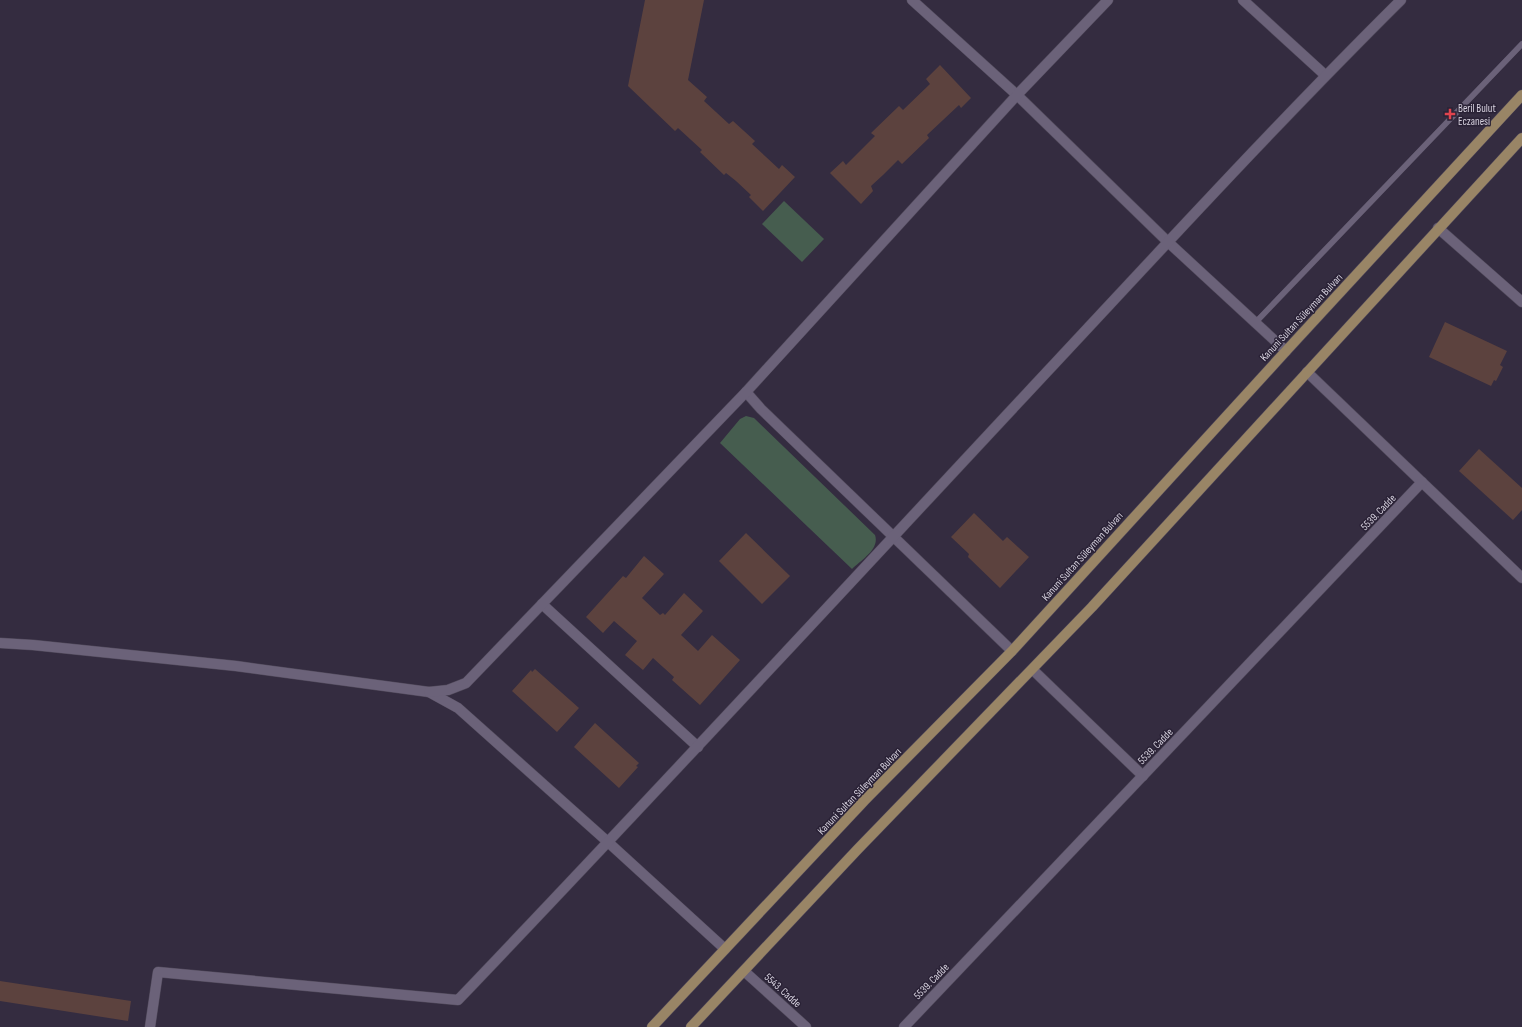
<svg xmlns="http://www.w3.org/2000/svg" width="1522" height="1027" viewBox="0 0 1522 1027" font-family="'Sofia Sans Condensed',sans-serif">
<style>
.green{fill:#465d4f}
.building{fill:#5c423e}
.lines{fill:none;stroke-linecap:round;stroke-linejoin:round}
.service-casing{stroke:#50495a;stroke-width:6}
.minor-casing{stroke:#50495a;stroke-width:11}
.primary-casing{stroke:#50495a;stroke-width:11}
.service{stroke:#6b6279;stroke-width:5.5}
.minor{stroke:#6b6279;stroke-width:10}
.primary{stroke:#998566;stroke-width:10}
.health-dot{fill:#e0444e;stroke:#2a2236;stroke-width:1.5}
.labels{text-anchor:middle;stroke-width:3;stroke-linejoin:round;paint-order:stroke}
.poi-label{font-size:11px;fill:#d6d1de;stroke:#2a2236;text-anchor:start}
.street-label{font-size:11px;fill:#d6d1de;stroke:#2a2236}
</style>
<rect width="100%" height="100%" fill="#342c40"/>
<!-- green -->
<g class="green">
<path d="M 784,201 L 824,239 L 802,262 L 762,224 Z"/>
<path d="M 746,416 L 754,418 L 875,535 C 880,549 861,560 852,569 L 720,443 L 740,419 Z"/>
</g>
<!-- building -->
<g class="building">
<path d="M 645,0 L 704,0 L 688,80 L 707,97 L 704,101 L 729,124 L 733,121 L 755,141 L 752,144 L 779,169 L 782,165 L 795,177 L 763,211 L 749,197 L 751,195 L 736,181 L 726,173 L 724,175 L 700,152 L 702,150 L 678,128 L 675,131 L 628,86 Z"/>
<path d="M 940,65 L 971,98 L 961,108 L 959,105 L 927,135 L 929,138 L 902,164 L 898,160 L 883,175 L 871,186 L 873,191 L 861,204 L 830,173 L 843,161 L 846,165 L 875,136 L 871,133 L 899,106 L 903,110 L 930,84 L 926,79 Z"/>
<path d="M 1445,322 L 1507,351 L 1500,365 L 1503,367 L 1496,381 L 1494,380 L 1491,386 L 1429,357 Z"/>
<path d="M 1479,449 L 1522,488 L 1522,510 L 1513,520 L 1459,471 Z"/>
<path d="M 974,513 L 1003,541 L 1007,537 L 1029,557 L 1000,588 L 968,557 L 969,554 L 951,537 Z"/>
<path d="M 746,533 L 790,576 L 762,604 L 719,561 Z"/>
<path d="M 644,556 L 664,574 L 642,598 L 660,615 L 663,613 L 665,615 L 684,593 L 703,611 L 681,635 L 698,651 L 712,635 L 740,660 L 700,705 L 672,680 L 674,677 L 653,658 L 643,670 L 625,655 L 637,641 L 614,621 L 603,633 L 586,617 L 623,576 L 626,578 Z"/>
<path d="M 535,669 L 579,708 L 557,732 L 512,691 L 531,670 L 532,672 Z"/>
<path d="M 595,723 L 639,763 L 636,766 L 638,767 L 619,788 L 574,747 Z"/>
<path d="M 0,981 L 131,1001 L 128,1021 L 0,1001 Z"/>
</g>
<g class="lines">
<!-- service casing -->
<g class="service-casing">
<path id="service" d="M 1255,323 L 1522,44"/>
</g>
<!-- minor casing -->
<g class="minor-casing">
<g id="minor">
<path d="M 912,0 L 1017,95 L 1168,242 L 1286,351"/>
<path d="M 1243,0 L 1325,75"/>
<path d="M 1438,228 L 1522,302"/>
<path d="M 1307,372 L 1522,578"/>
<path d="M 746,392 L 761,409 L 1012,651"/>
<path d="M 542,604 L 698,747"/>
<path d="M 0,643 L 33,645 L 236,666 L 429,692 L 458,708 L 609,843 L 725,949"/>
<path d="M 1033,670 L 1143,776"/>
<path d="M 429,692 L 448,690 L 466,683 L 746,392 L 1017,95 L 1108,0"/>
<path d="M 744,971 L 806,1027"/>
<path d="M 150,1027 L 158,972 L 458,1000 C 660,789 858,574 1058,360 C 1171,239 1283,117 1401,0"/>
<path d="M 904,1027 L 1422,482"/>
</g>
</g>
<!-- primary casing -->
<g class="primary-casing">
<g id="primary">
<path d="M 652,1027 L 864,801 L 1012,651 L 1286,351 L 1522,95"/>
<path d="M 691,1027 L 857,850 L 1092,607 L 1522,138"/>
</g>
</g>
<!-- service -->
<use href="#service" class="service"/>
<!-- minor -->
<use href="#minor" class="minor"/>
<!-- primary -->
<use href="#primary" class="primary"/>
</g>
<!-- markers -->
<path class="health-dot" d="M1448 108h4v4h4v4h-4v4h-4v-4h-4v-4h4z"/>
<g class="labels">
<!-- poi labels -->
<g class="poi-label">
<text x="1458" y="112">Beril Bulut<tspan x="1458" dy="13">Eczanesi</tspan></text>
</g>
<!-- street labels -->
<g class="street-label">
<text transform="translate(1301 317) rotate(-47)" y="4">Kanuni Sultan Süleyman Bulvarı</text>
<text transform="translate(1378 512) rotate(-46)" y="4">5539. Cadde</text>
<text transform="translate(1082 556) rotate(-48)" y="4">Kanuni Sultan Süleyman Bulvarı</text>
<text transform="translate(1155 746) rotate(-46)" y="4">5539. Cadde</text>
<text transform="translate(859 791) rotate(-46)" y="4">Kanuni Sultan Süleyman Bulvarı</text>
<text transform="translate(931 981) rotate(-46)" y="4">5539. Cadde</text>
<text transform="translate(783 990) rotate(42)" y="4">5543. Cadde</text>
</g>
</g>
</svg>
